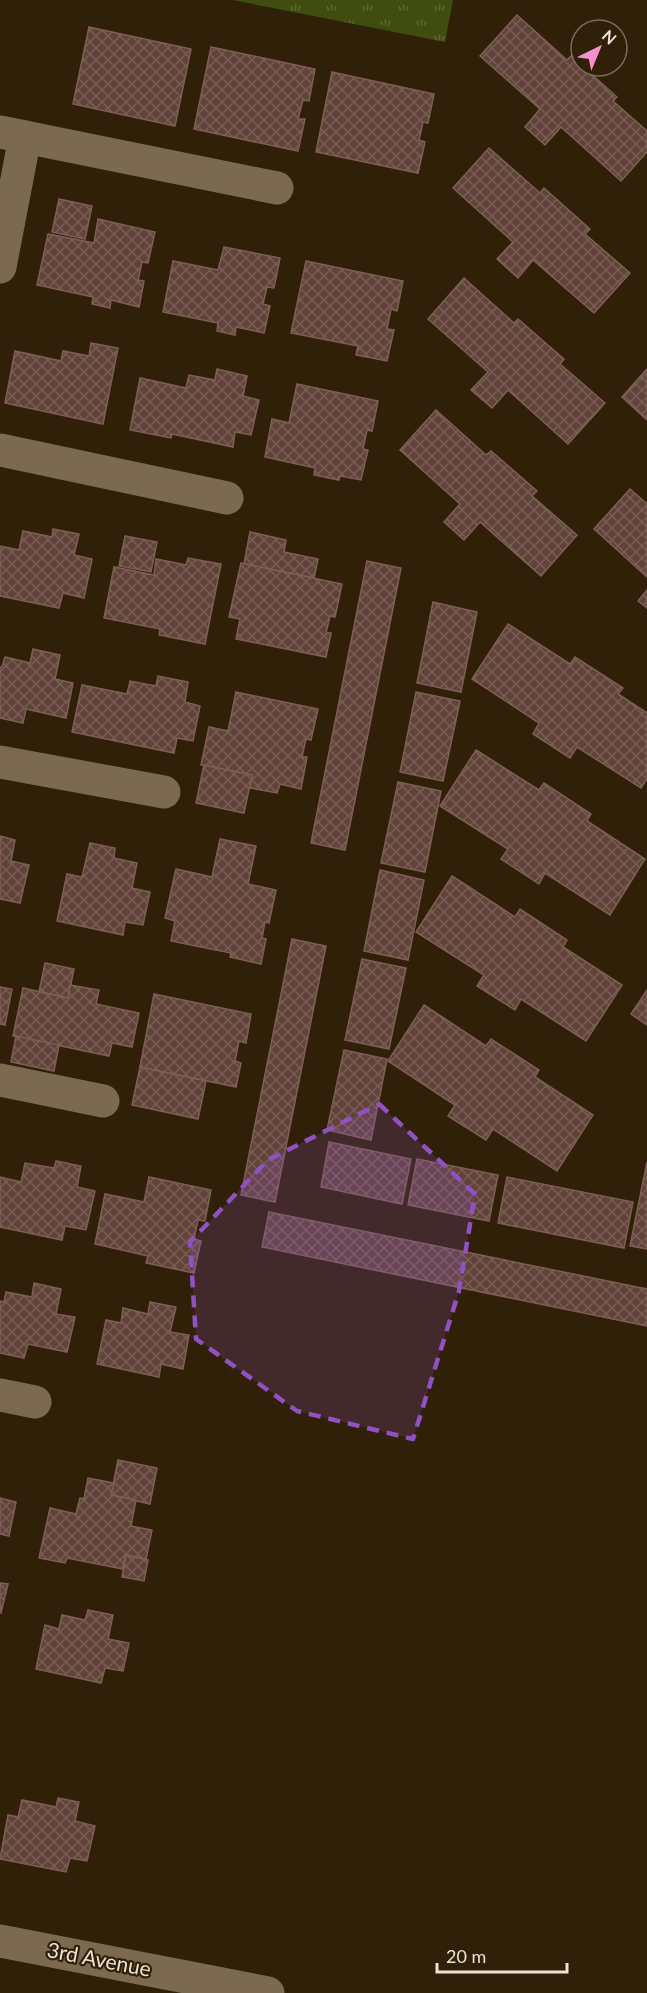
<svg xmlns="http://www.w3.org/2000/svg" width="647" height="1993" viewBox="0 0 647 1993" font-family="Lato,sans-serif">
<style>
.grass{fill:url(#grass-tufts)}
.building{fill:url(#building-cross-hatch);stroke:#7f5f55;stroke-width:1.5}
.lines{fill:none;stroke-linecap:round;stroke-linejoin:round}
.street{stroke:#7b6a4f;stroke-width:33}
.marked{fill:#9251c3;fill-opacity:0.2;stroke:#9251c3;stroke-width:4.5;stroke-dasharray:12 8;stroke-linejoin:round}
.labels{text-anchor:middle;stroke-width:4.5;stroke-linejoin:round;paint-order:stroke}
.street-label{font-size:21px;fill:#ede3d5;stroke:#2f2007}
</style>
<defs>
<pattern id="grass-tufts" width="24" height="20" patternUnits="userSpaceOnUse" patternTransform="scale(1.5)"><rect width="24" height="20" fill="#3f4d11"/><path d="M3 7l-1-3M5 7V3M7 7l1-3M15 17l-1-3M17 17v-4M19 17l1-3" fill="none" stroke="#5b6633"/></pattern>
<pattern id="building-cross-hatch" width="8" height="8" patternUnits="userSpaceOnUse" patternTransform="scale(1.5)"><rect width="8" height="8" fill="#61433a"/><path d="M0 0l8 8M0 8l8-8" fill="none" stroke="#785e56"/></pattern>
</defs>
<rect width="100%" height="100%" fill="#2f2007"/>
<!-- grass -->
<path class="grass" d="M 233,0 L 453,0 L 445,42 Z"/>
<!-- building -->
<g class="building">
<path d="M 517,15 L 567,60 L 571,56 L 617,97 L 613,101 L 647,131 L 647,152 L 621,181 L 561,127 L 545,145 L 525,127 L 540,109 L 480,56 Z"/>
<path d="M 89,27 L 191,49 L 175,126 L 73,104 Z"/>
<path d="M 211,47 L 315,69 L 309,101 L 303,100 L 298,119 L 305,119 L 298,151 L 194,129 Z"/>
<path d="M 332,72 L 434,94 L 428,123 L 423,122 L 419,140 L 425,142 L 418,173 L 316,152 Z"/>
<path d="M 489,148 L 540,193 L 544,188 L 590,229 L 585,234 L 630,273 L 594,313 L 533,260 L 518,278 L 497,259 L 513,242 L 453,188 Z"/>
<path d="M 59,199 L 92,206 L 85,239 L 52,232 Z"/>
<path d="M 98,219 L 155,232 L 148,263 L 142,262 L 138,280 L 144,281 L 139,307 L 111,300 L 110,308 L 92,304 L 93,297 L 37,285 L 48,234 L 94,243 Z"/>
<path d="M 224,247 L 280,258 L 274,288 L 267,287 L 263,304 L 270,306 L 264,333 L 236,327 L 235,335 L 217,331 L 218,323 L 163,312 L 173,261 L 218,270 Z"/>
<path d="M 306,261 L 403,281 L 397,311 L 391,309 L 387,329 L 394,330 L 387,361 L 356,355 L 358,346 L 291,333 Z"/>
<path d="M 464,278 L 514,323 L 518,319 L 564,359 L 560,364 L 605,403 L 568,444 L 508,390 L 492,408 L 471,390 L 488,372 L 428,319 Z"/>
<path d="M 91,343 L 118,348 L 103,424 L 5,403 L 15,351 L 61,361 L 63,351 L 89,356 Z"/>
<path d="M 217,369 L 247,376 L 243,396 L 259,400 L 251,435 L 235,432 L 233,447 L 172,434 L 171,438 L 130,430 L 140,378 L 186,388 L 189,375 L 215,380 Z"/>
<path d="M 647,369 L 647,420 L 622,397 Z"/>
<path d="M 297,384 L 378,401 L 372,431 L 367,430 L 363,449 L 368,450 L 361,480 L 340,476 L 339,480 L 314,475 L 315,468 L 265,457 L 272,419 L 289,423 Z"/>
<path d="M 436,410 L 486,455 L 491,451 L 537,491 L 532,496 L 577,535 L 541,576 L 480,522 L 464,540 L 444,522 L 460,504 L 400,450 Z"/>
<path d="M 630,489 L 647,504 L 647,577 L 594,529 Z"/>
<path d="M 53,529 L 79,534 L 74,555 L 92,559 L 84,598 L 63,593 L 59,608 L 0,596 L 0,546 L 19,550 L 23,531 L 52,537 Z"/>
<path d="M 250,532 L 286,540 L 284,552 L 318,559 L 314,578 L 244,564 Z"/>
<path d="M 125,536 L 157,542 L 151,572 L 119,566 Z"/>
<path d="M 188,558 L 221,564 L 205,644 L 159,635 L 160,629 L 104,618 L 114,567 L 154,575 L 156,559 L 186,565 Z"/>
<path d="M 367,561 L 401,568 L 345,850 L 311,843 Z"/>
<path d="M 241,563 L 342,584 L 335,617 L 330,616 L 326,633 L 331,633 L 326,657 L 236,639 L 240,619 L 229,617 Z"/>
<path d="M 647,590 L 647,608 L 638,601 Z"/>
<path d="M 433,602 L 477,612 L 461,692 L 417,683 Z"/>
<path d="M 508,624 L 570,664 L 575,657 L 623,688 L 618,694 L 647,713 L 647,779 L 641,788 L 577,747 L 570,758 L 533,734 L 539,723 L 472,679 Z"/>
<path d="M 33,649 L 60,655 L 55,679 L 73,683 L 66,718 L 26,709 L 23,723 L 0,718 L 0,667 L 2,667 L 5,657 L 30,663 Z"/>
<path d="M 158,676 L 188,682 L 185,702 L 200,706 L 193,741 L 177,738 L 174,753 L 72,732 L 82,685 L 127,694 L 130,681 L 156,686 Z"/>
<path d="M 236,692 L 318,709 L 311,740 L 306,739 L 302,757 L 307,757 L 301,789 L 280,784 L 277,793 L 250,788 L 252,775 L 201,765 L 209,727 L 228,731 Z"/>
<path d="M 416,692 L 460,701 L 443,781 L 400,772 Z"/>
<path d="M 476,750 L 539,790 L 544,783 L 591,814 L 587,821 L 645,859 L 610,915 L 545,873 L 539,884 L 501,859 L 508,849 L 440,806 Z"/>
<path d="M 204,765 L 252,775 L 244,813 L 196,803 Z"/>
<path d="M 398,782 L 441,791 L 425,872 L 381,863 Z"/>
<path d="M 0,836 L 15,840 L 11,861 L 29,865 L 20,903 L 0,899 Z"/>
<path d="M 220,839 L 256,846 L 248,884 L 276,890 L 269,923 L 265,922 L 262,938 L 266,939 L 261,964 L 230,957 L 231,953 L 171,941 L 175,921 L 165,918 L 176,869 L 212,877 Z"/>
<path d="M 90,843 L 115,848 L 114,858 L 137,863 L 132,888 L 150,892 L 143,925 L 125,922 L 123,935 L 57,921 L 67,874 L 82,877 Z"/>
<path d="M 380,870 L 424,880 L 408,960 L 364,951 Z"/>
<path d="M 452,876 L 515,917 L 520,909 L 567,940 L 563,947 L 622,985 L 586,1041 L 521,999 L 515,1010 L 477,986 L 484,975 L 416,932 Z"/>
<path d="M 292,939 L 326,946 L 275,1202 L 241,1195 Z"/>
<path d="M 362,959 L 406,968 L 389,1049 L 345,1040 Z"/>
<path d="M 45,963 L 74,969 L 68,998 L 39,992 Z"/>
<path d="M 70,985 L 99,990 L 96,1004 L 139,1013 L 132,1047 L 112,1043 L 109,1056 L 13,1036 L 23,988 L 68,998 Z"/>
<path d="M 0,987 L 12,989 L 5,1025 L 0,1024 Z"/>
<path d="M 647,990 L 647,1025 L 631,1014 Z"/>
<path d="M 154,994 L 251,1014 L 246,1043 L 239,1041 L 235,1061 L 241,1063 L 236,1087 L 140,1067 Z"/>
<path d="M 424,1005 L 486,1046 L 491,1039 L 539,1070 L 535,1077 L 593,1115 L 557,1171 L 493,1129 L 486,1140 L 448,1116 L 455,1105 L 388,1061 Z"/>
<path d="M 16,1036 L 59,1045 L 54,1071 L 11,1062 Z"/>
<path d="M 344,1050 L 387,1059 L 371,1140 L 327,1130 Z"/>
<path d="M 140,1067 L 206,1081 L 198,1119 L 132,1105 Z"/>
<path d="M 329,1142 L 411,1159 L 402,1204 L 321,1187 Z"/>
<path d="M 417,1159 L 498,1175 L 489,1221 L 408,1205 Z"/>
<path d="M 56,1161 L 81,1166 L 77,1187 L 95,1191 L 86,1230 L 65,1226 L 62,1240 L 0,1227 L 0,1177 L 21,1182 L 25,1163 L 54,1168 Z"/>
<path d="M 647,1162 L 647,1249 L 630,1246 Z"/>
<path d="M 149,1177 L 211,1190 L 205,1221 L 198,1220 L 194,1239 L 201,1241 L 194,1273 L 146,1263 L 148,1256 L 95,1244 L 105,1194 L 144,1202 Z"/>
<path d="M 507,1177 L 633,1202 L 624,1248 L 498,1223 Z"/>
<path d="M 269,1212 L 647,1289 L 647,1326 L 262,1247 Z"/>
<path d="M 34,1283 L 61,1289 L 56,1314 L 75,1317 L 67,1352 L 28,1344 L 24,1358 L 0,1353 L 0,1301 L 4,1302 L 6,1292 L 32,1297 Z"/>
<path d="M 150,1302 L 176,1307 L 170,1332 L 189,1335 L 183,1369 L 161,1364 L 159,1377 L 97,1364 L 106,1320 L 121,1323 L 123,1308 L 148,1314 Z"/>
<path d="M 118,1460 L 157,1468 L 150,1504 L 111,1495 Z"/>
<path d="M 88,1478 L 114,1483 L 111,1495 L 136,1500 L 131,1526 L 152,1530 L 146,1559 L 126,1555 L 122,1569 L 67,1558 L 65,1563 L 39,1558 L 50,1508 L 76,1514 L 80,1498 L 84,1499 Z"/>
<path d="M 0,1498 L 16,1502 L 9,1536 L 0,1534 Z"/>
<path d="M 126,1555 L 148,1560 L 144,1581 L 122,1577 Z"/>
<path d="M 0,1583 L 8,1584 L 1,1613 L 0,1613 Z"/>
<path d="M 88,1610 L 113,1615 L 108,1639 L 129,1643 L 123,1671 L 105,1668 L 101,1683 L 36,1669 L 45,1625 L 59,1629 L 62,1615 L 85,1620 Z"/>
<path d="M 58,1798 L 79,1802 L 75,1821 L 95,1826 L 87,1861 L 70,1858 L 66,1872 L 0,1859 L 8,1815 L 18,1817 L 22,1800 L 56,1807 Z"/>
</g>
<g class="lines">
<!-- street -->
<g class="street">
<path d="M 0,132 L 277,188"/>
<path d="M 0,267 L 25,137"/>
<path d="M 0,450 L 227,498"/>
<path d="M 0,762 L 164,792"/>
<path d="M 0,1080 L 103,1101"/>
<path d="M 0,1395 L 35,1402"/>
<path d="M 0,1941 L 268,1993"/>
</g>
</g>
<!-- marked area -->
<path class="marked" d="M 379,1104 L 475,1194 L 459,1291 L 413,1439 L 297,1411 L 196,1339 L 190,1242 L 268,1160 Z"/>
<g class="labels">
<!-- street labels -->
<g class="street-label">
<text transform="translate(99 1960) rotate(11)" y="7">3rd Avenue</text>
</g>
</g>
<!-- north arrow -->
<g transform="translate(599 48) rotate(43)"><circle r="28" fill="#2f2007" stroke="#7b6e59" stroke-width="1.5"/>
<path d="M0-4.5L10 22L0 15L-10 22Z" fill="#f690d0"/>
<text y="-9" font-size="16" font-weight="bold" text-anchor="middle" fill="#ede3d5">N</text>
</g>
<!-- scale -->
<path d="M437 1963v9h130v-9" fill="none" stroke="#ede3d5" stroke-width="3"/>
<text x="446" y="1963" font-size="18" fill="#ede3d5" stroke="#2f2007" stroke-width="4.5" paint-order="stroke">20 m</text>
</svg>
